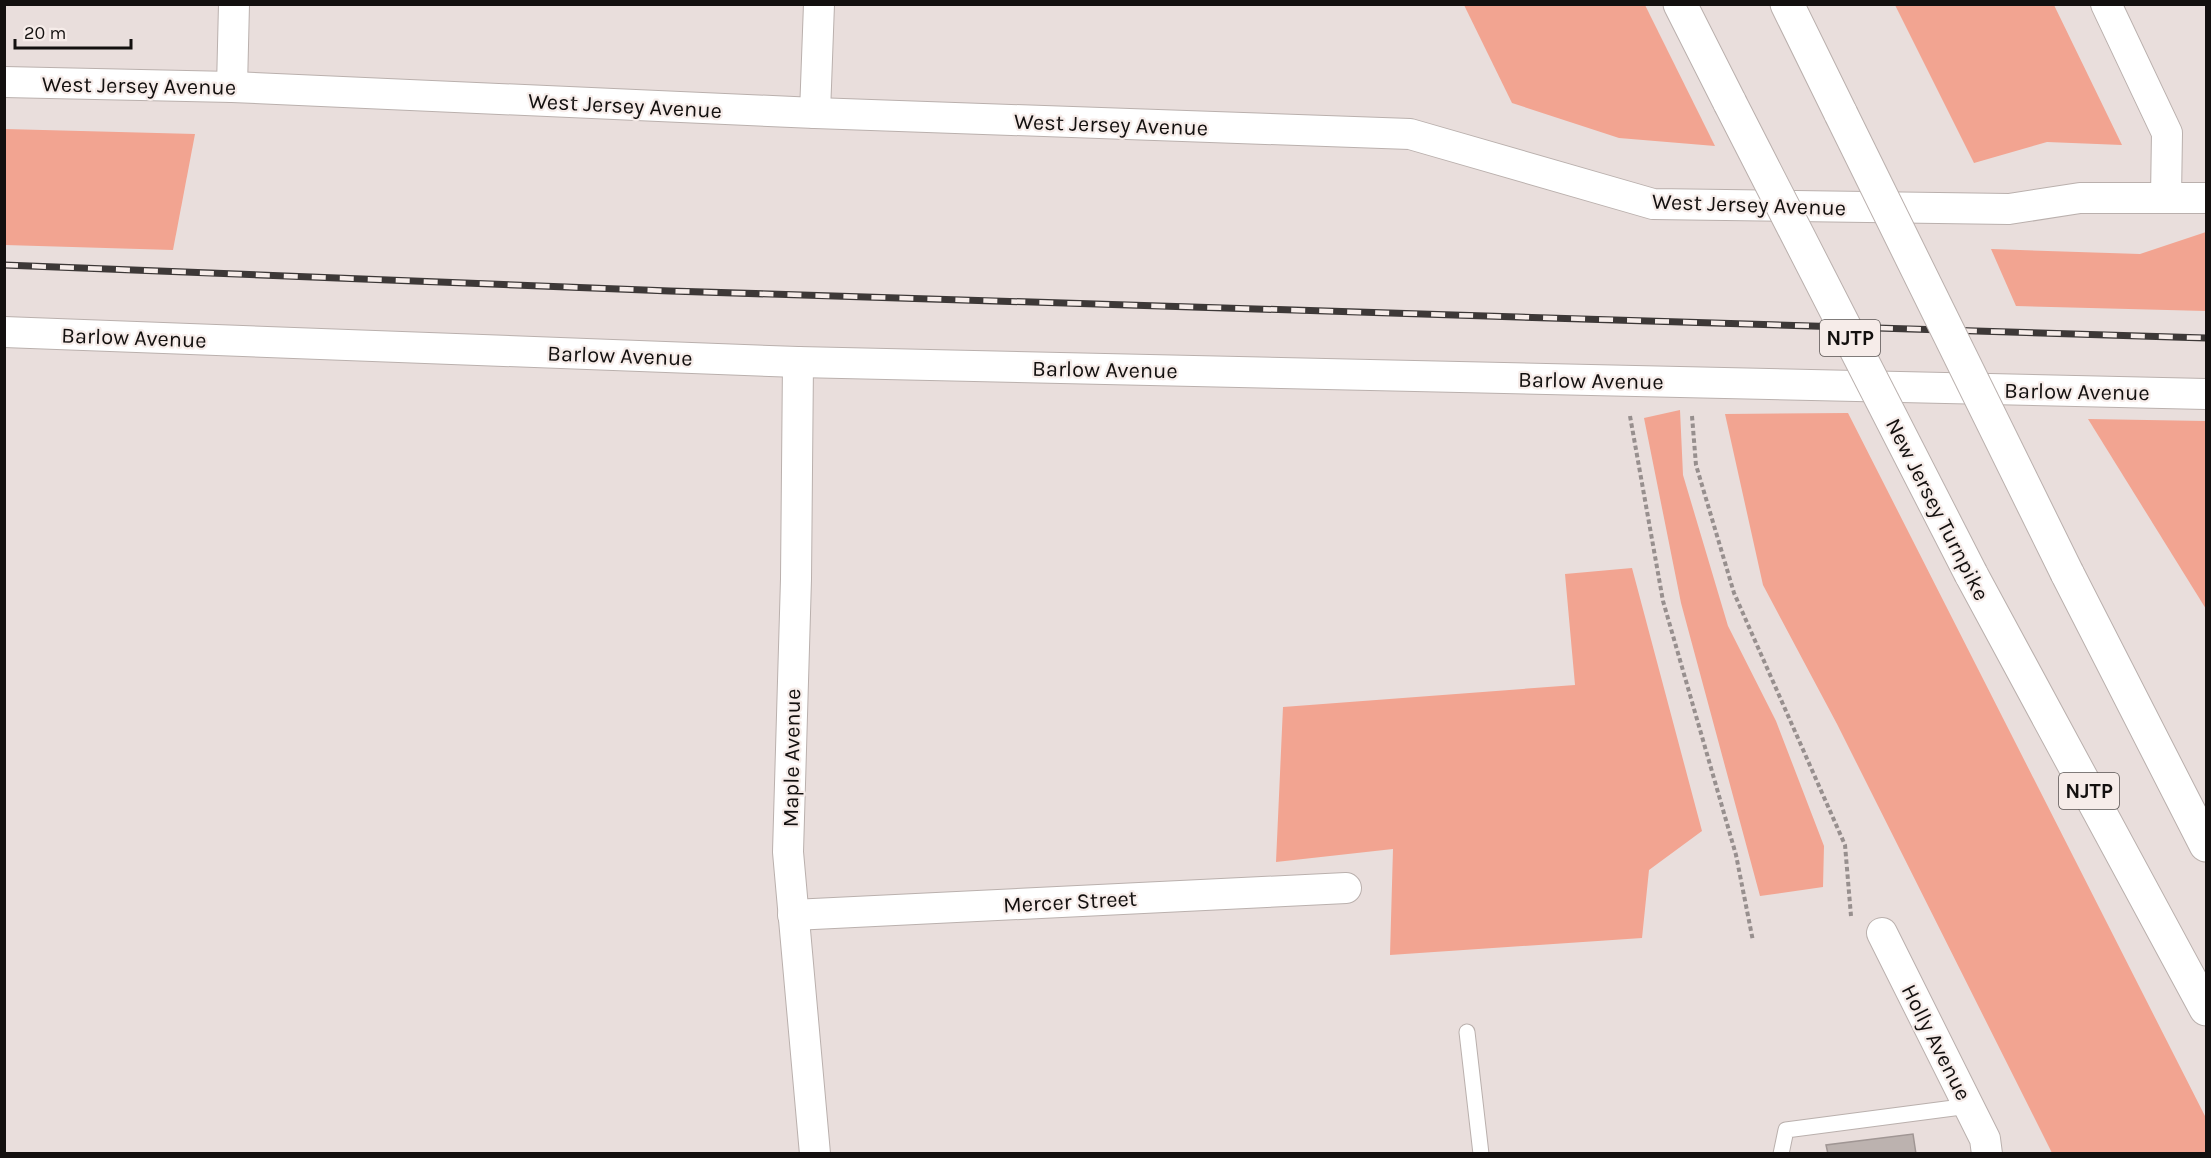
<svg xmlns="http://www.w3.org/2000/svg" width="2211" height="1158" viewBox="0 0 2211 1158" font-family="Karla,sans-serif">
<style>
.green{fill:#f2a491}
.building{fill:#bcb2af;stroke:#a09694;stroke-width:1.5}
.lines{fill:none;stroke-linecap:round;stroke-linejoin:round}
.lane-casing{stroke:#bab0ad;stroke-width:17}
.street-casing{stroke:#bab0ad;stroke-width:32}
.highway-casing{stroke:#bab0ad;stroke-width:35}
.path{stroke:#978f8e;stroke-width:4;stroke-dasharray:4.5 3;stroke-linecap:butt}
.lane{stroke:#fff;stroke-width:15}
.street{stroke:#fff;stroke-width:30}
.highway{stroke:#fff;stroke-width:33}
.rail-casing{stroke:#3d3837;stroke-width:7}
.rail{stroke:#f6ece9;stroke-width:4.5;stroke-dasharray:14;stroke-linecap:butt}
.highway-bridge-casing{stroke:#bab0ad;stroke-width:35;stroke-linecap:butt}
.highway-bridge{stroke:#fff;stroke-width:33}
.labels{text-anchor:middle;stroke-width:4.5;stroke-linejoin:round;paint-order:stroke}
.shield{fill:#f6ece9;stroke:#575250;stroke-width:1.5}
.shield-label{font-size:21px;font-weight:bold;fill:#13100f}
.street-label{font-size:22px;fill:#13100f;stroke:#f6ece9}
</style>
<rect width="100%" height="100%" fill="#e9dedc"/>
<!-- green -->
<g class="green">
<path d="M 1464,5 L 1645,5 L 1715,146 L 1619,138 L 1512,103 Z"/>
<path d="M 1895,5 L 2054,5 L 2122,145 L 2047,142 L 1974,163 Z"/>
<path d="M 5,129 L 195,134 L 173,250 L 5,245 Z"/>
<path d="M 2206,232 L 2206,311 L 2016,306 L 1991,249 L 2140,254 Z"/>
<path d="M 1680,410 L 1683,475 L 1728,626 L 1776,721 L 1824,846 L 1823,887 L 1760,896 L 1681,603 L 1644,418 Z"/>
<path d="M 1848,413 L 2206,1118 L 2206,1153 L 2052,1153 L 1837,724 L 1763,585 L 1725,414 Z"/>
<path d="M 2088,419 L 2206,421 L 2206,609 Z"/>
<path d="M 1632,568 L 1702,831 L 1649,870 L 1642,938 L 1390,955 L 1393,849 L 1276,862 L 1283,707 L 1575,685 L 1565,574 Z"/>
</g>
<!-- building -->
<path class="building" d="M 1913,1134 L 1916,1154 L 1828,1154 L 1826,1145 Z"/>
<g class="lines">
<!-- lane casing -->
<g class="lane-casing">
<g id="lane">
<path d="M 1467,1032 L 1481,1154"/>
<path d="M 1781,1154 L 1786,1130 L 1969,1106"/>
</g>
</g>
<!-- street casing -->
<g class="street-casing">
<g id="street">
<path d="M 2106,4 L 2167,133 L 2166,197"/>
<path d="M 4,82 L 232,87 L 815,113 L 1410,134 L 1653,204 L 2009,209 L 2080,198 L 2206,198"/>
<path d="M 232,87 L 234,4"/>
<path d="M 815,113 L 819,4"/>
<path d="M 4,332 L 798,362 L 2206,394"/>
<path d="M 798,362 L 796,579 L 788,852 L 815,1154"/>
<path d="M 793,915 L 1346,888"/>
<path d="M 1882,933 L 1985,1139 L 1987,1154"/>
</g>
</g>
<!-- highway casing -->
<g class="highway-casing">
<g id="highway">
<path d="M 1680,4 L 1730,103"/>
<path d="M 1787,4 L 1841,114"/>
<path d="M 2067,573 L 2206,845"/>
<path d="M 1971,574 L 2206,1009"/>
</g>
</g>
<!-- path -->
<g class="path">
<path d="M 1630,416 L 1663,601 L 1736,855 L 1753,941"/>
<path d="M 1692,416 L 1696,465 L 1734,593 L 1845,845 L 1851,916"/>
</g>
<!-- lane -->
<use href="#lane" class="lane"/>
<!-- street -->
<use href="#street" class="street"/>
<!-- highway -->
<use href="#highway" class="highway"/>
<!-- rail casing -->
<g class="rail-casing">
<path id="rail" d="M 4,265 L 670,291 L 2206,338"/>
</g>
<!-- rail -->
<use href="#rail" class="rail"/>
<!-- highway-bridge casing -->
<g class="highway-bridge-casing">
<g id="highway-bridge">
<path d="M 1730,103 L 1971,574"/>
<path d="M 1841,114 L 2067,573"/>
</g>
</g>
<!-- highway-bridge -->
<use href="#highway-bridge" class="highway-bridge"/>
</g>
<g class="labels">
<!-- shield labels -->
<g class="shield">
<rect x="1820" y="320" width="60" height="36" rx="4.5"/>
<rect x="2059" y="773" width="60" height="36" rx="4.5"/>
</g>
<g class="shield-label">
<text x="1850" y="345">NJTP</text>
<text x="2089" y="798">NJTP</text>
</g>
<!-- street labels -->
<g class="street-label">
<text transform="translate(139 85) rotate(1)" y="8">West Jersey Avenue</text>
<text transform="translate(625 105) rotate(3)" y="8">West Jersey Avenue</text>
<text transform="translate(1111 124) rotate(2)" y="8">West Jersey Avenue</text>
<text transform="translate(1749 204) rotate(2)" y="8">West Jersey Avenue</text>
<text transform="translate(134 337) rotate(2)" y="8">Barlow Avenue</text>
<text transform="translate(620 355) rotate(2)" y="8">Barlow Avenue</text>
<text transform="translate(1105 369) rotate(1)" y="8">Barlow Avenue</text>
<text transform="translate(1591 380) rotate(1)" y="8">Barlow Avenue</text>
<text transform="translate(2077 391) rotate(1)" y="8">Barlow Avenue</text>
<text transform="translate(1938 509) rotate(63)" y="8">New Jersey Turnpike</text>
<text transform="translate(791 758) rotate(-89)" y="8">Maple Avenue</text>
<text transform="translate(1070 901) rotate(-3)" y="8">Mercer Street</text>
<text transform="translate(1937 1042) rotate(63)" y="8">Holly Avenue</text>
</g>
</g>
<!-- border -->
<rect width="2211" height="1158" fill="none" stroke="#13100f" stroke-width="12"/>
<!-- scale -->
<path d="M15 39v9h116v-9" fill="none" stroke="#13100f" stroke-width="3"/>
<text x="24" y="39" font-size="18" fill="#13100f" stroke="#f6ece9" stroke-width="4.5" paint-order="stroke">20 m</text>
</svg>
